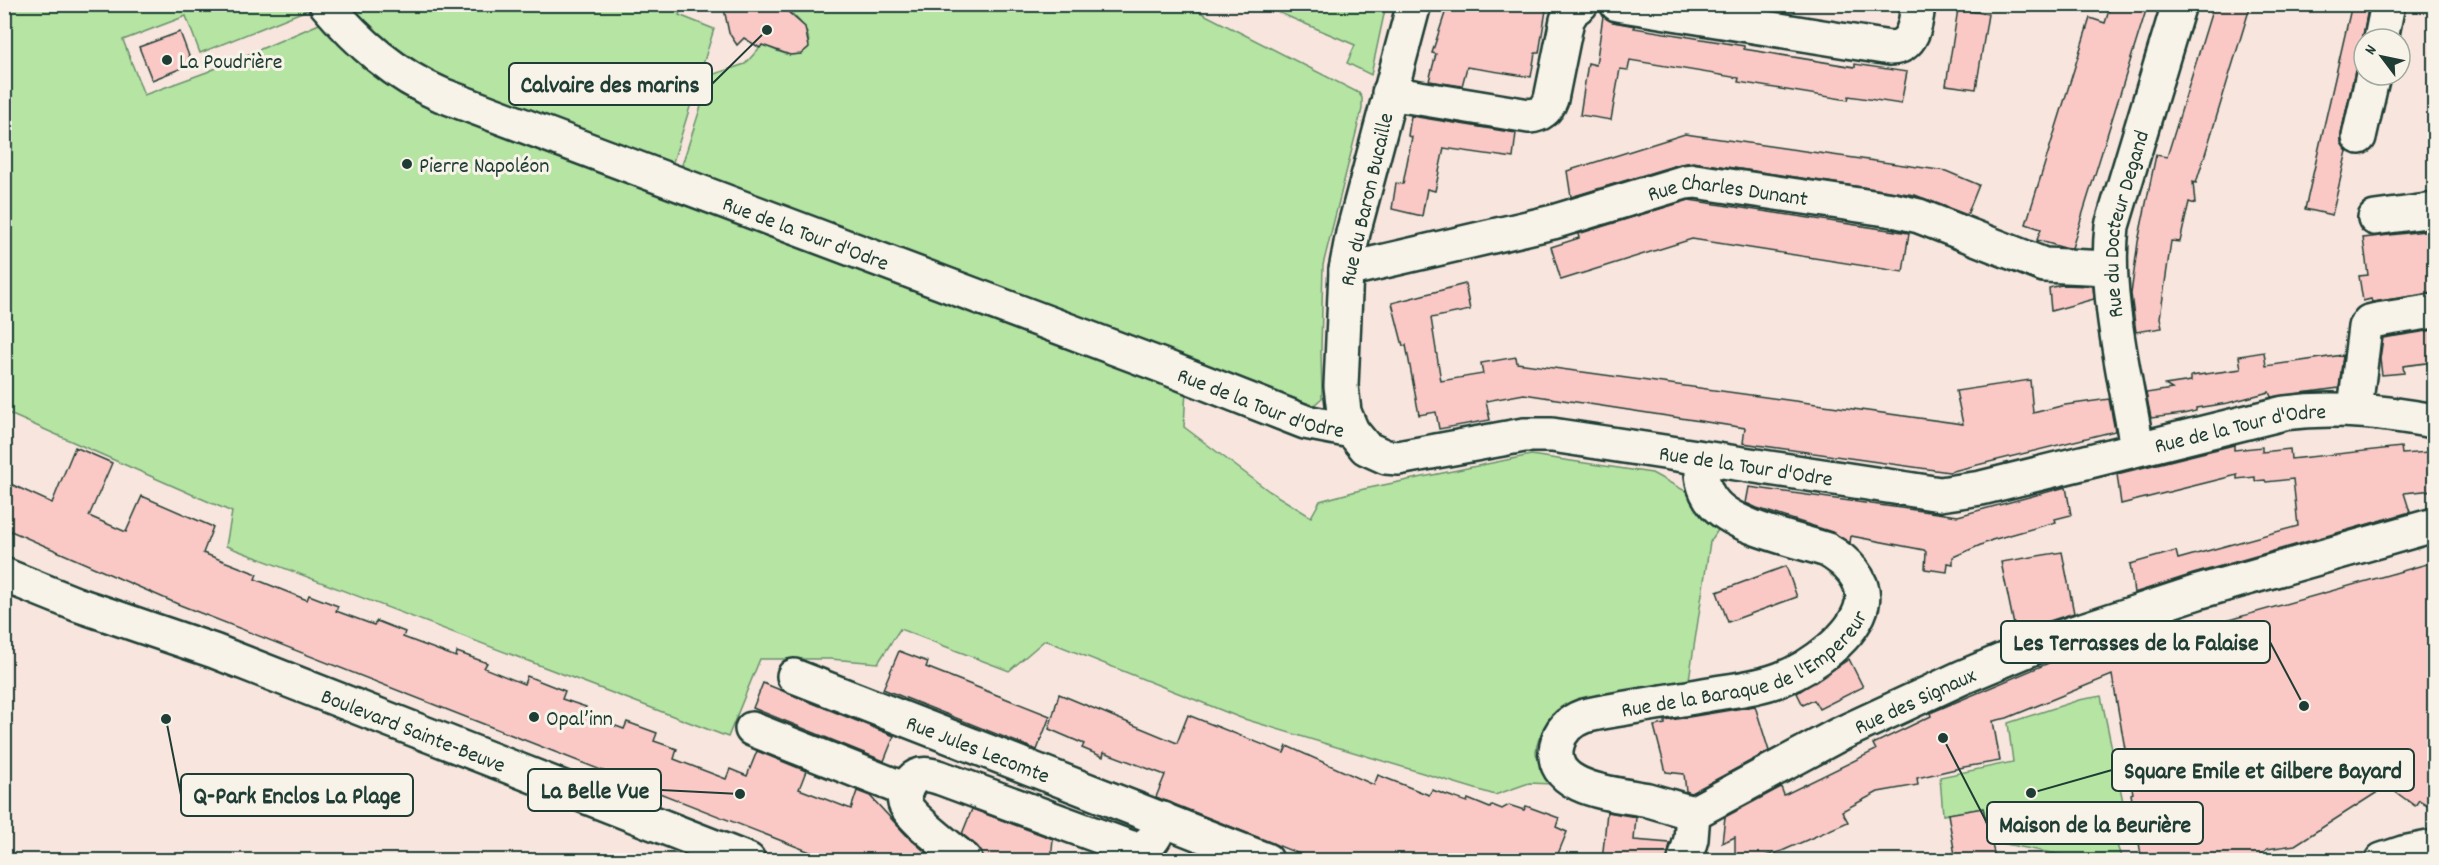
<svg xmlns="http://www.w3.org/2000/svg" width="2439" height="865" viewBox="0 0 2439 865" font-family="Dekko,sans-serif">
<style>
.green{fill:#b5e4a3;stroke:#6a906c;stroke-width:1.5}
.building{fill:#fac9c6;stroke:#1f3d34;stroke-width:1.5}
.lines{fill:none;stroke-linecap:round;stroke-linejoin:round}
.minor-casing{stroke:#1f3d34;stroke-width:38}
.major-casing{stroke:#1f3d34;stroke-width:38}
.minor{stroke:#f7f3e8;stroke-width:33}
.major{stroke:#f7f3e8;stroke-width:33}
.poi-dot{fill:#1f3d34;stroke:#f7f3e8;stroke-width:2}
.labels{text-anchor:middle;stroke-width:6;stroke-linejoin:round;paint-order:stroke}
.poi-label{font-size:22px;fill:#1f3d34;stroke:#f7f3e8;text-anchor:start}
.street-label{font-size:22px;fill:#1f3d34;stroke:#f7f3e8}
.leader{fill:none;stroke:#1f3d34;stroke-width:2}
.callout-dot{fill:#1f3d34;stroke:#f7f3e8;stroke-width:2}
.callout{fill:#f7f3e8;stroke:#1f3d34;stroke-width:2}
.callout-label{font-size:24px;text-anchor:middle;font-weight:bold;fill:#1f3d34}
</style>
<rect width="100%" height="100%" fill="#f8e6de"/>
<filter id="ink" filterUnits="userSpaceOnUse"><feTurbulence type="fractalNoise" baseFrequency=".0167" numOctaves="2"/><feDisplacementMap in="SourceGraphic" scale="12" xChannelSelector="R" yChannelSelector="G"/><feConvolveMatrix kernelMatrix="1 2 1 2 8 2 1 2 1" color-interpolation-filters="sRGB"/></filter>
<g filter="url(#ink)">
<!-- green -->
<g class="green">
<path d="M 5,5 L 309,5 L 312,8 L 200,53 L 186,16 L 123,40 L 144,95 L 207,72 L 324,22 L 354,53 L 1186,389 L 1184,427 L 1269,491 L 1311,517 L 1320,501 L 1364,489 L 1531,455 L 1652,473 L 1691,494 L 1722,524 L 1710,542 L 1688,686 L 1591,701 L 1551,715 C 1534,749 1528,751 1552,784 L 1529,783 L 1495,795 L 1241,718 L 1045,640 L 1009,671 L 900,629 L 878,663 L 830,659 L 760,659 L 728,737 L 226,546 L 232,512 L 5,412 Z"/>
<path d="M 342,5 L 683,5 L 679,15 L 714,29 L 673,162 L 668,166 L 419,71 Z"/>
<path d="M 779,5 L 1186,5 L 1359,93 L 1362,98 L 1362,109 L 1323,265 L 1321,350 L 1322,398 L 1312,407 L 1287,401 L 680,171 L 711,75 L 745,64 L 763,44 C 778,52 794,61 808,48 C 813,30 793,13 779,5 Z"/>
<path d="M 1261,5 L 1386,5 L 1371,75 L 1347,63 L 1355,45 Z"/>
<path d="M 2101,696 L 2131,840 L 2117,845 L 2122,860 L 2086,860 L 1991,841 L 1983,808 L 1943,815 L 1940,777 L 2013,762 L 2008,723 L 2079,700 Z"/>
</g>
<!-- building -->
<g class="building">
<path d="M 723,4 L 779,4 L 805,27 L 809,47 L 801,54 L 790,55 L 762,45 L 760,48 L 744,38 L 737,45 L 729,33 Z"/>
<path d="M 1448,4 L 1547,4 L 1539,53 L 1535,53 L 1531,77 L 1467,67 L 1462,86 L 1429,81 L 1436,54 L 1432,53 Z"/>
<path d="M 2111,4 L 2148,4 L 2072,248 L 2061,247 L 2037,240 L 2041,229 L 2026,224 L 2090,18 L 2105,23 Z"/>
<path d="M 2214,4 L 2251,4 L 2207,148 L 2196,183 L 2193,182 L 2195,204 L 2189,202 L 2180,242 L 2171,241 L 2160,318 L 2162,328 L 2136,332 L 2131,294 L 2138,242 L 2156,155 L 2167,157 Z"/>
<path d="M 2352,4 L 2369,4 L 2363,35 L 2364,59 L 2359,63 L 2355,71 L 2341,133 L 2341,143 L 2347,151 L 2332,215 L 2305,209 Z"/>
<path d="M 1958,9 L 1988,14 L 1976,89 L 1946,85 Z"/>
<path d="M 1603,16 L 1613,22 L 1635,26 L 1634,28 L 1744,46 L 1744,49 L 1855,67 L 1855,64 L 1907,72 L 1901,104 L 1849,96 L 1848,100 L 1738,82 L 1739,78 L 1630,60 L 1628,70 L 1620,69 L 1611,120 L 1580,115 L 1588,63 L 1596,65 Z"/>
<path d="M 180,32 L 192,64 L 152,80 L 139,47 Z"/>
<path d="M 1411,116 L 1516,133 L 1513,158 L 1444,148 L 1435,191 L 1427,189 L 1422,216 L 1392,209 L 1396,183 L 1403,184 L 1412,137 L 1408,136 Z"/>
<path d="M 1685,134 L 1946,171 L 1979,185 L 1967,215 L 1915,195 L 1693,162 L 1680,164 L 1571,197 L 1567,171 Z"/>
<path d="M 1689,200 L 1909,233 L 1903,272 L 1692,239 L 1561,280 L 1551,247 L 1579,238 L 1578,234 Z"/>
<path d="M 2434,230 L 2434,293 L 2372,302 L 2371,299 L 2363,301 L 2359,276 L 2368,275 L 2363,238 Z"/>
<path d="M 1465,284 L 1470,310 L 1431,318 L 1441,381 L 1483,374 L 1481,363 L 1516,357 L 1517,363 L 1963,424 L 1956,391 L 2030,380 L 2033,413 L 2065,405 L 2109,399 L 2115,431 L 1949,472 L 1743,443 L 1745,428 L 1524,394 L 1486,401 L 1490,420 L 1439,429 L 1436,412 L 1419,415 L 1406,345 L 1403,346 L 1392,303 Z"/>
<path d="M 2061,285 L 2093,286 L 2094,299 L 2051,311 L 2049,288 Z"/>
<path d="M 2434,330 L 2434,362 L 2403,366 L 2404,373 L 2382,375 L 2380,359 L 2383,338 Z"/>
<path d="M 2264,352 L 2266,366 L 2343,355 L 2339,388 L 2271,397 L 2269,392 L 2228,403 L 2196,408 L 2196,411 L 2183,414 L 2151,418 L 2146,393 L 2172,389 L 2165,385 L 2191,381 L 2191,376 L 2241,369 L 2239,356 Z"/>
<path d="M 2234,445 L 2234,450 L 2262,447 L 2262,452 L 2290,449 L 2291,459 L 2401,447 L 2402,454 L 2429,452 L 2430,460 L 2434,460 L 2434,490 L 2404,493 L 2410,512 L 2193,574 L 2134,593 L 2130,564 L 2176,551 L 2178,559 L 2298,526 L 2293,479 L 2266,482 L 2265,480 L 2255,481 L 2255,477 L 2237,479 L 2237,475 L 2121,504 L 2117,474 Z"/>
<path d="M 75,447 L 112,463 L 89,516 L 126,532 L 142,496 L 213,527 L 203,553 L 257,574 L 255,579 L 307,600 L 309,595 L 338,606 L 336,611 L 374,625 L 377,621 L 405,632 L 403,637 L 456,657 L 457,652 L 487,663 L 484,668 L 524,684 L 527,676 L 565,691 L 562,699 L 586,707 L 583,714 L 624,729 L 627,722 L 657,733 L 654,741 L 677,749 L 674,759 L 726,779 L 730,769 L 747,776 L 757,751 L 806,771 L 799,789 L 851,809 L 857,791 L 870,796 L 909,838 L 936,861 L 833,861 L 180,605 L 4,528 L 4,481 L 52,503 Z"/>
<path d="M 1749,487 L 1958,516 L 2066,487 L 2071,515 L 2055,519 L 2056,522 L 1992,540 L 1953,557 L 1953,564 L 1948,563 L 1947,572 L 1925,569 L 1926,552 L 1924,550 L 1851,536 L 1850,543 L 1832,532 L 1757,508 L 1746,503 Z"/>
<path d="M 2062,552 L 2074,613 L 2040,624 L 2015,630 L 2001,562 Z"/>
<path d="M 2434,562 L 2434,809 L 2419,800 L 2415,806 L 2387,786 L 2295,845 L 2267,849 L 2254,861 L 2142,861 L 2131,794 L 2133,793 L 2131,784 L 2133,783 L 2132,766 L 2128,766 L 2112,675 L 2007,718 L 1993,721 L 2000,761 L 1964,767 L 1917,778 L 1918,785 L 1878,792 L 1842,811 L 1848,822 L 1782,851 L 1750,861 L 1735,861 L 1735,837 L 1722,843 L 1725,817 L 1781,787 L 1784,795 L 1876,750 L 1873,744 L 1931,716 L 1930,713 L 2070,654 L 2131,634 L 2133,647 Z"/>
<path d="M 1786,566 L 1797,597 L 1728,622 L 1717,592 Z"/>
<path d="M 899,651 L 928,662 L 926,667 L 1050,716 L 1037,750 L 883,689 Z"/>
<path d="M 1849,659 L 1863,687 L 1819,709 L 1814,700 L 1803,705 L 1797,693 Z"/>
<path d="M 763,683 L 894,736 L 884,761 L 753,708 Z"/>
<path d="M 1059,694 L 1177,743 L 1188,715 L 1284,753 L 1287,746 L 1374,785 L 1378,775 L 1429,795 L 1432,790 L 1467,802 L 1468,799 L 1490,808 L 1492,805 L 1502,809 L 1509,805 L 1524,810 L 1526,806 L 1559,818 L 1556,827 L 1567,832 L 1555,861 L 1317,861 L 1156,797 L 1165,775 L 1104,752 L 1103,757 L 1082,748 L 1084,744 L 1049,729 Z"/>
<path d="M 1755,706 L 1769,751 L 1691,793 L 1686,791 L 1684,774 L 1666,772 L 1654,726 L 1665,724 L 1665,721 Z"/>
<path d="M 1983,808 L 1996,861 L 1956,861 L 1948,814 Z"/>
<path d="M 972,809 L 1053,839 L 1051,861 L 983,861 L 982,853 L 977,846 L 962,834 Z"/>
<path d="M 1607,812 L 1636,817 L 1634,840 L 1670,843 L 1667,861 L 1602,861 Z"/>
</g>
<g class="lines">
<!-- minor casing -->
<g class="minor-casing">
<g id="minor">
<path id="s1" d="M 326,4 C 359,43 395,75 442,95 L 1160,365 L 1305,422 L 1352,431"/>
<path id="s2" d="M 1414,4 L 1353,233 L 1346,270 L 1341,386 L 1344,412 L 1352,431 L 1366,448 L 1386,457 L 1398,458 L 1524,435 L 1552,435 L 1940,494 L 1981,488 L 2284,413 C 2337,406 2382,412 2434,421"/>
<path d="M 1617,4 L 1890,48 C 1914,47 1916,23 1918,4"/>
<path d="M 2381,39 L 2388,4"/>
<path d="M 1389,93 L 1529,116 C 1541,115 1547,110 1551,99 L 1567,20 L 1573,10 L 1581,4"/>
<path d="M 2359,137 L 2373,75"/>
<path d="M 2375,218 L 2434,210"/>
<path id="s3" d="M 1346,270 L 1553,222 L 1685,182 L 1695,181 L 1893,210 L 1919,216 L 2044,265 L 2109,268"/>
<path d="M 2355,409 L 2365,327 L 2369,322 L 2377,320 L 2434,311"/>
<path id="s4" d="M 2137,448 C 2126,379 2104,296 2112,226 L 2179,4"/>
<path id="s5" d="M 794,676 L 1266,860"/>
<path d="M 752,729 L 906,790"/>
<path id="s6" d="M 1693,813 L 1838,735 L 1963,677 L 2049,641 L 2198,592 L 2434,525"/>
<path id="s7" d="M 1693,813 C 1678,809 1663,804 1648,800 C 1620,794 1546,791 1557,745 C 1560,730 1570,721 1584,716 C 1625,707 1668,702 1710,694 C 1733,690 1758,688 1781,679 C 1810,668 1855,636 1862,604 C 1867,580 1845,560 1827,550 C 1796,540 1732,527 1713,502 C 1702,489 1701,474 1702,459"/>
<path d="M 965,860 C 952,849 909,817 905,803 C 903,795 906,787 911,781 C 920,771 931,775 941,778 L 1134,849 C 1153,847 1156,834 1163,819"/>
<path d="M 1685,860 L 1691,839 L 1693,813"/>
<path d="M 2382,860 L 2403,853 L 2434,847"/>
</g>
</g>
<!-- major casing -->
<g class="major-casing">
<g id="major">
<path id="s8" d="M 4,575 L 76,604 L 214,651 L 748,860"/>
</g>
</g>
<!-- minor -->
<use href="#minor" class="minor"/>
<!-- major -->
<use href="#major" class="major"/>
</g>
</g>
<!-- markers -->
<g class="poi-dot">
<circle cx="167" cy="60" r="6"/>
<circle cx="407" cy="164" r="6"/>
<circle cx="534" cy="717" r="6"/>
</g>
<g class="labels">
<!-- poi labels -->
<g class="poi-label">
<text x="179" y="68">La Poudrière</text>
<text x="419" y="172">Pierre Napoléon</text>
<text x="546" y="725">Opal’inn</text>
</g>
<!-- street labels -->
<g class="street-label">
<text dy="8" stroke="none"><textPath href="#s3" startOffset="393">Rue Charles Dunant</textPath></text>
<text transform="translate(1365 199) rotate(-77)" y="8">Rue du Baron Bucaille</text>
<text dy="8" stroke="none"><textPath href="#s4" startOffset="228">Rue du Docteur Degand</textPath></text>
<text dy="8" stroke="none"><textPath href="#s1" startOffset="538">Rue de la Tour d'Odre</textPath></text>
<text dy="8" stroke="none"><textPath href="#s1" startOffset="1024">Rue de la Tour d'Odre</textPath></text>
<text dy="8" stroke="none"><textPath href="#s2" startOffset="1350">Rue de la Tour d'Odre</textPath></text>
<text dy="8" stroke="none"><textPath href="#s2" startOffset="846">Rue de la Tour d'Odre</textPath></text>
<text dy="8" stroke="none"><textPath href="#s7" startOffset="381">Rue de la Baraque de l'Empereur</textPath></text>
<text dy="8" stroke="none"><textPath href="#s6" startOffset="249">Rue des Signaux</textPath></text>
<text dy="8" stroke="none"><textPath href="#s8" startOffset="438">Boulevard Sainte-Beuve</textPath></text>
<text dy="8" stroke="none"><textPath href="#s5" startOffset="198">Rue Jules Lecomte</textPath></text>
</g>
</g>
<!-- callouts -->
<path class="leader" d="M767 30L712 84M2304 706L2270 642M2031 793L2112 770M740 794L661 790M166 719L181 795M1943 738L1987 823"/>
<g class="callout-dot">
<circle cx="767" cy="30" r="6"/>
<circle cx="2304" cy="706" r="6"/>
<circle cx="2031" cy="793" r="6"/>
<circle cx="740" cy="794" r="6"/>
<circle cx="166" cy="719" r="6"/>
<circle cx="1943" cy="738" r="6"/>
</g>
<g class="callout">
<rect x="509" y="63" width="203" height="42" rx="6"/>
<rect x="2001" y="621" width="269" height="42" rx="6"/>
<rect x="2112" y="749" width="302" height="42" rx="6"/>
<rect x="528" y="769" width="133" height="42" rx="6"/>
<rect x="181" y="774" width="232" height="42" rx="6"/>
<rect x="1987" y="802" width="216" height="42" rx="6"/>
</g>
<g class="callout-label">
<text x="610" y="92">Calvaire des marins</text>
<text x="2136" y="650">Les Terrasses de la Falaise</text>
<text x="2263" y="778">Square Emile et Gilbere Bayard</text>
<text x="595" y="798">La Belle Vue</text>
<text x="297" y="803">Q-Park Enclos La Plage</text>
<text x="2095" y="832">Maison de la Beurière</text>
</g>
<!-- margin -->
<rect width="2439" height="865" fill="none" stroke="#f7f3e8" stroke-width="24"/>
<rect x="12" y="12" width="2415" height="841" fill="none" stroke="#1f3d34" stroke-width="2" filter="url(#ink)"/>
<!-- north arrow -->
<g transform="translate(2382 57) rotate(302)"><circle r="28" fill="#f7f3e8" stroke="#a1aaa0" stroke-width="1.5"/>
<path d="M0-4.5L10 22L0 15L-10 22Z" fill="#1f3d34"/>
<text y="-9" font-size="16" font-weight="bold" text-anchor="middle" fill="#1f3d34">N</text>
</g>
</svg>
